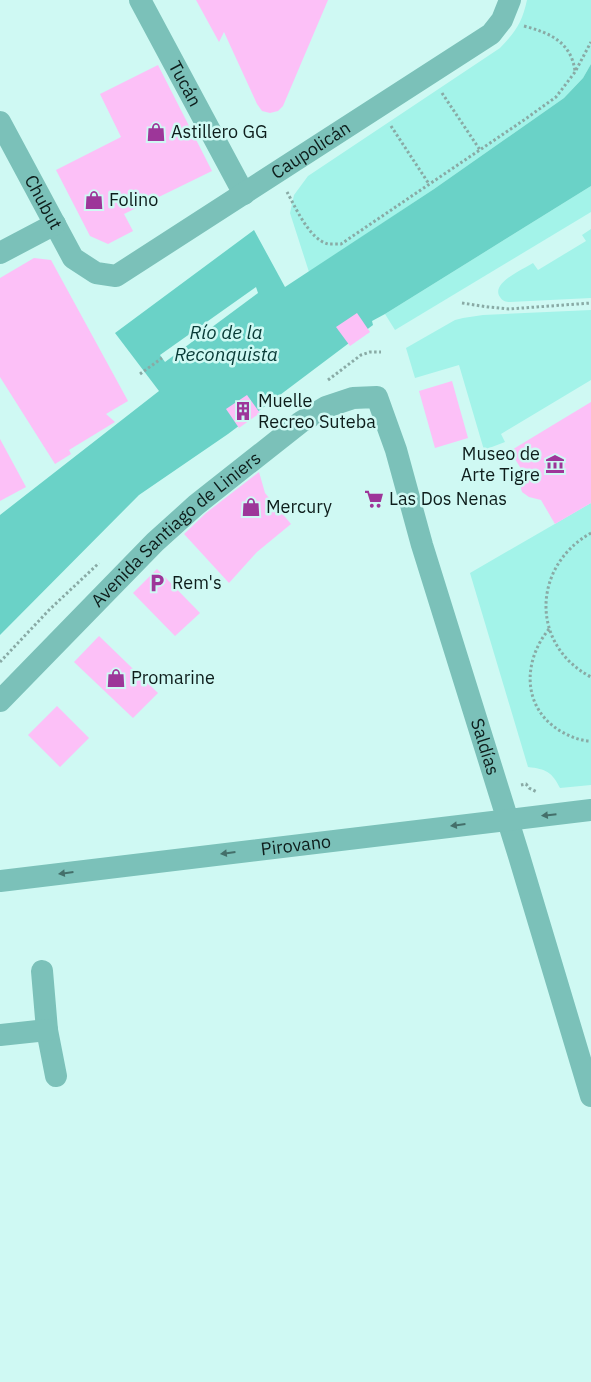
<svg xmlns="http://www.w3.org/2000/svg" width="591" height="1382" viewBox="0 0 591 1382" font-family="'IBM Plex Sans',sans-serif">
<style>
.green{fill:#a3f3e9}
.water{fill:#6ad2c7}
.pier{fill:#cff9f3}
.building{fill:#fcc0f7}
.lines{fill:none;stroke-linecap:round;stroke-linejoin:round}
.path{stroke:#89aaa5;stroke-width:3;stroke-dasharray:2.5 2.5;stroke-linecap:butt}
.minor{stroke:#7bc1b9;stroke-width:22}
.oneway{fill:#446f6a}
.labels{text-anchor:middle;stroke-width:5;stroke-linejoin:round;paint-order:stroke}
.street-label{font-size:18px;fill:#0d1d1b;stroke:#cff9f3}
.poi-label{font-size:18px;fill:#0d1d1b;stroke:#cff9f3;text-anchor:start}
.water-label{font-size:19px;font-style:italic;fill:#073a36;stroke:#cff9f3}
</style>
<rect width="100%" height="100%" fill="#cff9f3"/>
<!-- green -->
<g class="green">
<path d="M 527,0 L 591,0 L 591,64 L 583,78 L 564,98 L 434,189 L 309,272 L 290,213 L 294,195 L 308,176 L 500,48 C 516,31 522,23 527,0 Z"/>
<path d="M 591,186 L 591,212 L 395,330 L 385,314 Z"/>
<path d="M 591,229 L 591,298 L 510,302 C 506,302 502,301 500,297 C 490,283 524,269 533,263 L 538,270 L 586,241 L 582,235 Z"/>
<path d="M 591,310 L 591,380 L 501,434 L 505,442 L 484,450 L 459,365 L 415,378 L 406,348 L 455,320 L 463,318 L 483,315 Z"/>
<path d="M 591,503 L 591,785 L 560,788 C 552,772 546,769 528,767 L 470,573 Z"/>
</g>
<!-- water -->
<path class="water" d="M 591,64 L 591,186 L 385,314 L 372,321 L 373,325 L 228,434 L 139,495 L 0,635 L 0,515 L 159,391 L 115,333 L 254,230 L 285,287 L 434,189 L 564,98 L 583,78 Z"/>
<!-- pier -->
<path class="pier" d="M 256,287 L 258,293 L 165,362 L 160,355 Z"/>
<!-- building -->
<g class="building">
<path d="M 196,0 L 328,0 L 283,106 L 278,111 L 270,113 L 262,111 L 257,104 L 224,32 L 219,42 Z"/>
<path d="M 158,65 L 212,171 L 124,214 L 133,231 L 108,244 L 90,236 L 56,170 L 121,137 L 100,94 Z"/>
<path d="M 34,258 L 51,260 L 128,401 L 106,414 L 115,422 L 69,450 L 71,454 L 55,464 L 0,377 L 0,278 Z"/>
<path d="M 357,313 L 370,332 L 350,346 L 336,327 Z"/>
<path d="M 452,381 L 468,438 L 435,448 L 419,391 Z"/>
<path d="M 247,395 L 260,413 L 239,428 L 226,409 Z"/>
<path d="M 591,402 L 591,503 L 555,524 L 541,500 L 529,497 L 522,492 L 521,489 L 521,483 L 525,475 L 510,451 Z"/>
<path d="M 0,439 L 26,487 L 0,501 Z"/>
<path d="M 259,472 L 265,493 L 291,524 L 257,552 L 229,583 L 184,534 L 206,513 Z"/>
<path d="M 157,569 L 200,613 L 175,636 L 133,593 Z"/>
<path d="M 99,636 L 158,693 L 133,718 L 74,662 Z"/>
<path d="M 57,706 L 89,738 L 60,767 L 28,735 Z"/>
</g>
<g class="lines">
<!-- path -->
<g class="path">
<path d="M 524,26 C 550,33 571,42 575,71"/>
<path d="M 442,93 L 480,150"/>
<path d="M 391,126 L 429,184"/>
<path d="M 287,192 C 296,208 309,239 328,244 C 332,244 337,244 341,244 L 524,120 L 556,97 L 575,72 L 591,42"/>
<path d="M 462,303 L 488,307 L 509,309 L 591,303"/>
<path d="M 140,374 L 162,358"/>
<path d="M 328,380 L 361,355 L 370,352 L 381,352"/>
<path d="M 591,533 C 532,566 530,645 591,677"/>
<path d="M 549,629 C 522,662 522,709 562,732 C 571,737 581,741 591,741"/>
<path d="M 0,662 L 50,609 L 99,563"/>
<path d="M 521,785 L 526,784 L 529,788 L 537,792"/>
</g>
<!-- minor -->
<g class="minor">
<path id="s1" d="M 140,0 L 244,194"/>
<path id="s2" d="M 0,122 L 73,258 L 96,273 L 116,276 L 491,34 L 502,20 L 510,0"/>
<path d="M 0,253 L 55,224"/>
<path id="s3" d="M 0,701 L 155,542 L 196,505 L 301,422 L 326,407 L 353,398 L 377,397 L 396,450 L 422,545 L 519,856 L 591,1096"/>
<path id="s4" d="M 0,881 L 591,810"/>
<path d="M 42,971 L 47,1030 L 56,1076"/>
<path d="M 0,1035 L 47,1030"/>
</g>
</g>
<!-- one-way arrows -->
<defs><path id="oneway-solid" d="M-6-.8H1V-3.2L6.5 0L1 3.2V.8H-6Z" transform="scale(1.25)"/></defs>
<g class="oneway">
<use href="#oneway-solid" transform="translate(549 815) rotate(174)"/>
<use href="#oneway-solid" transform="translate(458 825) rotate(173)"/>
<use href="#oneway-solid" transform="translate(228 853) rotate(173)"/>
<use href="#oneway-solid" transform="translate(66 873) rotate(173)"/>
</g>
<!-- icons -->
<defs>
<g id="shop-bare" transform="scale(1.5)"><path d="M-5-2.5h2.3a2.7 3.5 0 0 1 5.4 0H5L5.5 6h-11ZM-1.5-2.5h3a1.5 2.3 0 0 0-3 0Z" fill="#9d3699" stroke="#cff9f3" stroke-width="2.5" paint-order="stroke"/></g>
<g id="building-bare" transform="scale(1.5)"><path d="M-4-6H4V6H1V3H-1V6H-4ZM-2.5-4.3h1.7v1.8h-1.7ZM.8-4.3h1.7v1.8H.8ZM-2.5-1h1.7V.8h-1.7ZM.8-1h1.7V.8H.8Z" fill="#9d3699" stroke="#cff9f3" stroke-width="2.5" paint-order="stroke"/></g>
<g id="museum-bare" transform="scale(1.5)"><path d="M0-6L6-3V-2H-6V-3ZM-5-1h2V3h-2ZM-1-1h2V3h-2ZM3-1h2V3H3ZM-6 4H6V6H-6Z" fill="#9d3699" stroke="#cff9f3" stroke-width="2.5" paint-order="stroke"/></g>
<g id="supermarket-bare" transform="scale(1.5)"><path d="M-6-5.5h2.5l.6 2H6L4.5 2H-2.5L-4.4-4H-6ZM-1.5 3.2a1.3 1.3 0 1 0 .1 0ZM3 3.2a1.3 1.3 0 1 0 .1 0Z" fill="#9d3699" stroke="#cff9f3" stroke-width="2.5" paint-order="stroke"/></g>
<g id="parking-bare" transform="scale(1.5)"><path d="M-3.5-5.5H1a3.5 3.5 0 0 1 0 7H-1V5.5H-3.5ZM-1-3.4V-.6H.8a1.4 1.4 0 0 0 0-2.8Z" fill="#9d3699" stroke="#cff9f3" stroke-width="2.5" paint-order="stroke"/></g>
</defs>
<g fill-rule="evenodd">
<use href="#shop-bare" x="156" y="132"/>
<use href="#shop-bare" x="94" y="200"/>
<use href="#building-bare" x="243" y="411"/>
<use href="#museum-bare" x="555" y="464"/>
<use href="#supermarket-bare" x="374" y="499"/>
<use href="#shop-bare" x="251" y="507"/>
<use href="#parking-bare" x="157" y="583"/>
<use href="#shop-bare" x="116" y="678"/>
</g>
<g class="labels">
<!-- street labels -->
<g class="street-label">
<text dy="6" stroke="none"><textPath href="#s1" startOffset="95">Tucán</textPath></text>
<text dy="6" stroke="none"><textPath href="#s2" startOffset="434">Caupolicán</textPath></text>
<text dy="6" stroke="none"><textPath href="#s2" startOffset="91">Chubut</textPath></text>
<text dy="6" stroke="none"><textPath href="#s3" startOffset="246">Avenida Santiago de Liniers</textPath></text>
<text dy="6" stroke="none"><textPath href="#s3" startOffset="859">Saldías</textPath></text>
<text dy="6" stroke="none"><textPath href="#s4" startOffset="298">Pirovano</textPath></text>
</g>
<!-- poi labels -->
<g class="poi-label">
<text x="171" y="138">Astillero GG</text>
<text x="109" y="206">Folino</text>
<text x="258" y="407">Muelle<tspan x="258" dy="21">Recreo Suteba</tspan></text>
<text x="540" y="460" text-anchor="end">Museo de<tspan x="540" dy="21">Arte Tigre</tspan></text>
<text x="389" y="505">Las Dos Nenas</text>
<text x="266" y="513">Mercury</text>
<text x="172" y="589">Rem's</text>
<text x="131" y="684">Promarine</text>
</g>
<!-- water labels -->
<g class="water-label">
<text x="226" y="339">Río de la<tspan x="226" dy="22">Reconquista</tspan></text>
</g>
</g>
</svg>
